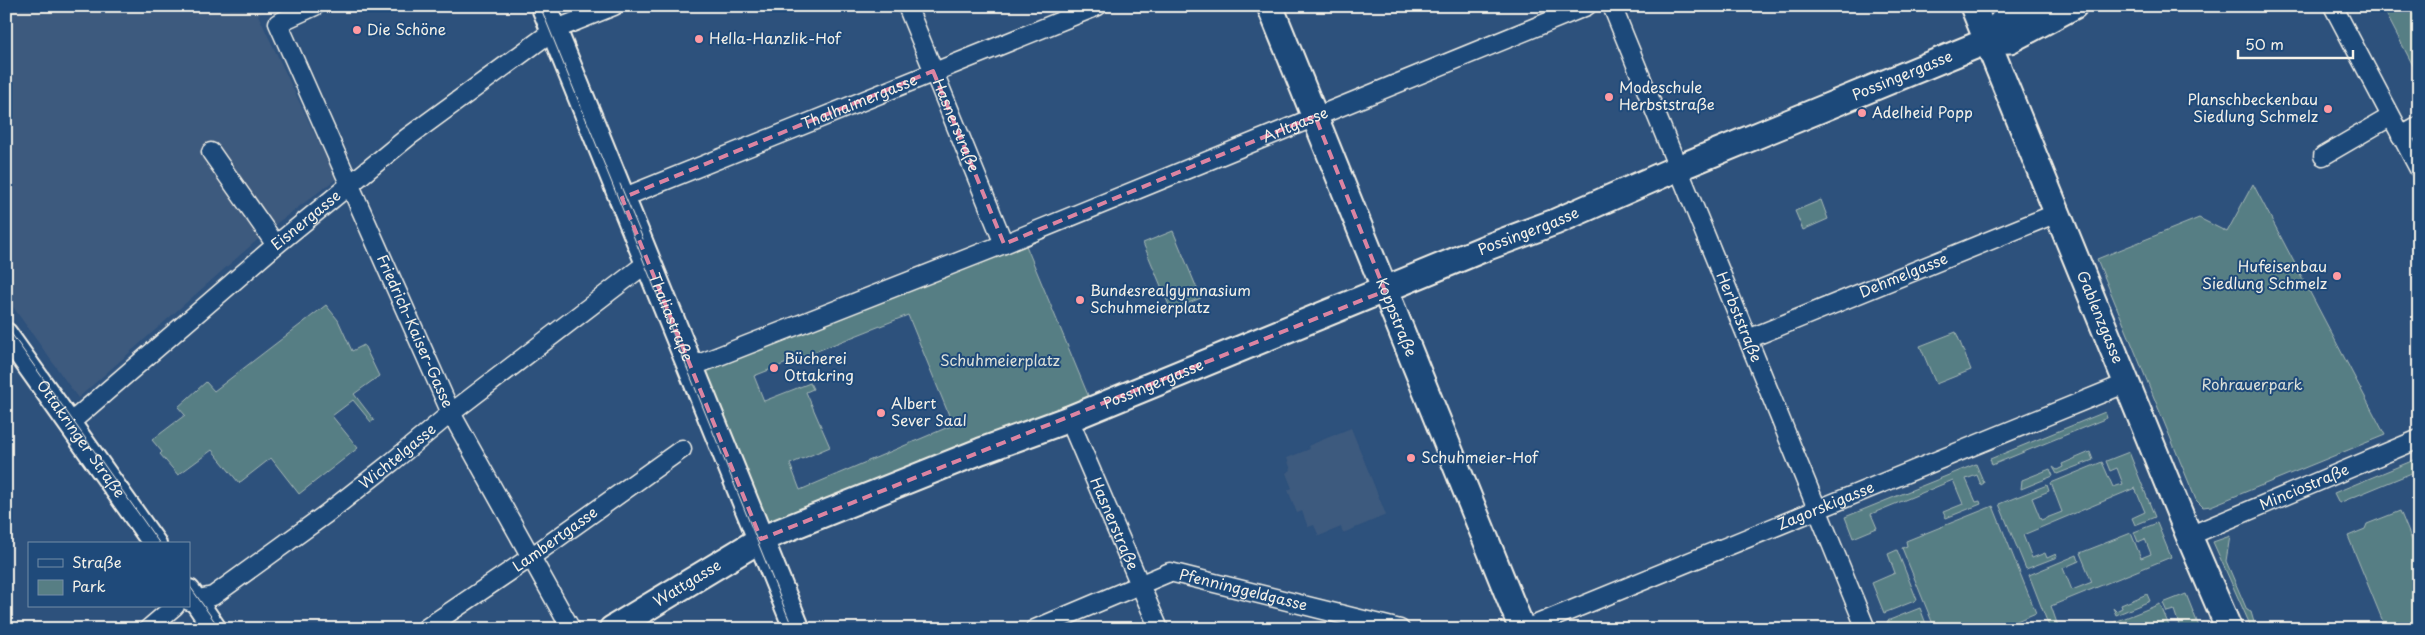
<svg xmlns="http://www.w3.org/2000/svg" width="2425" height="635" viewBox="0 0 2425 635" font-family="'Playpen Sans',sans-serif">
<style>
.built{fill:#3e5a7e}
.green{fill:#577e84;stroke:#a6b8b6;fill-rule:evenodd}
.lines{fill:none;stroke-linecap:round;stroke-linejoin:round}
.minor-casing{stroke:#f4f1e8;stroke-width:21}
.tertiary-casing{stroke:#f4f1e8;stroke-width:26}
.secondary-casing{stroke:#f4f1e8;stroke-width:29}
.minor{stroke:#1f4a7a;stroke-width:18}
.tertiary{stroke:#1f4a7a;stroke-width:22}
.secondary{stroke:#1f4a7a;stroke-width:25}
.tram{stroke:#f4f1e8;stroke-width:1}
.marked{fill:none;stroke:#db84a2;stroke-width:4;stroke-dasharray:10 6;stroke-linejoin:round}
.poi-dot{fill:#ff9aa2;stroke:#1f4a7a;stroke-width:2}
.labels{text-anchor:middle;stroke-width:4;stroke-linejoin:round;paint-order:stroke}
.poi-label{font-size:15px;fill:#f4f1e8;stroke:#1f4a7a;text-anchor:start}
.street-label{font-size:15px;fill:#f4f1e8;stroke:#1f4a7a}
.park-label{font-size:15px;fill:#dce0d9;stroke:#1f4a7a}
</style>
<rect width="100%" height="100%" fill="#2d517c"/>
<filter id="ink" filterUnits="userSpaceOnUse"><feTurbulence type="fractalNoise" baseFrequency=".02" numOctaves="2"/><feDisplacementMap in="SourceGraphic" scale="10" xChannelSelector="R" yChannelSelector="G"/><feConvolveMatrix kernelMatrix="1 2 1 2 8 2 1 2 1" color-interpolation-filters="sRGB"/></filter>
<g filter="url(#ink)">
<!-- built -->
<g class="built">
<path d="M 6,6 L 278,6 L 258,15 L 336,179 L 273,226 L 78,398 L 6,297 Z"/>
<path d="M 1351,428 L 1386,515 L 1343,533 L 1341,527 L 1319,536 L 1314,525 L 1308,527 L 1302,511 L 1297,513 L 1288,490 L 1292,488 L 1286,473 L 1291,470 L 1287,458 L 1310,449 L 1308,446 Z"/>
</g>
<!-- green -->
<g class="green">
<path d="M 2382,6 L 2419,6 L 2419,77 Z"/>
<path d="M 2253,184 L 2385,435 L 2211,506 L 2203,507 L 2196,500 L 2097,259 L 2199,218 L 2227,232 Z"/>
<path d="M 1821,200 L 1828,219 L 1803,230 L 1795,211 Z"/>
<path d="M 1173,231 L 1201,298 L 1171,310 L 1143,243 Z"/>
<path d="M 1025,243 L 1090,400 L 761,539 L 691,367 ZM 908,315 L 953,425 L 800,490 L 790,464 L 830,447 L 806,392 L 813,389 L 810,383 L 764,401 L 754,376 Z"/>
<path d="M 326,305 L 338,320 L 352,351 L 364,345 L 379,376 L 354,394 L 374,420 L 371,422 L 353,400 L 332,416 L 358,448 L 299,494 L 271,458 L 239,483 L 212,450 L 178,475 L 160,454 L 162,452 L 152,440 L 185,415 L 178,407 L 206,382 L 214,391 Z"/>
<path d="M 1956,332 L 1971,370 L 1936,384 L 1920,346 Z"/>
<path d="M 2105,412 L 2107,418 L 1992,465 L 1990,459 Z"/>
<path d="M 2090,452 L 2093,460 L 2057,474 L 2053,467 L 2057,470 L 2063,467 L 2062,464 Z"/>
<path d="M 2129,452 L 2155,517 L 2135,525 L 2132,518 L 2145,512 L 2135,488 L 2023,535 L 2032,558 L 2045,553 L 2047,558 L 2056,554 L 2057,557 L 2026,569 L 1999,504 L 2047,485 L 2049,491 L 2032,498 L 2041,520 L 2062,512 L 2051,483 L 2102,462 L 2113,487 L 2123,484 L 2117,468 L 2110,471 L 2106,461 Z"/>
<path d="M 2419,458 L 2419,470 L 2339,503 L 2334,493 Z"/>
<path d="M 1976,464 L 1984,483 L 1981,485 L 1977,475 L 1966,479 L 1976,502 L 1980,501 L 1981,504 L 1946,518 L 1943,512 L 1963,504 L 1953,480 L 1871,514 L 1877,528 L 1853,538 L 1845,517 Z"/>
<path d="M 2050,469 L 2053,476 L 2021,489 L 2022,480 Z"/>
<path d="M 1993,506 L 2036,613 L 1998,629 L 1935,629 L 1902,548 L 1907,546 L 1906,541 Z"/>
<path d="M 2400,511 L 2419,557 L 2419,623 C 2409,627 2397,629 2386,629 L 2348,536 L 2365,529 L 2367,524 Z"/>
<path d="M 2157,523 L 2171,557 L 2051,606 L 2059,629 L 2050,629 L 2029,575 L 2077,555 L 2079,561 L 2063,568 L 2072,590 L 2092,582 L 2080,553 L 2131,533 L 2141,558 L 2151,554 L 2145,539 L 2138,542 L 2134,532 Z"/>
<path d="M 2230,536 L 2226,561 L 2247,610 L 2251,612 L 2256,629 L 2252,629 L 2213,542 Z"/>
<path d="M 1897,550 L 1917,600 L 1884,613 L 1872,583 L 1895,573 L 1888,554 Z"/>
<path d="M 2147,594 L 2150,601 L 2116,615 L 2113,608 L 2116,611 L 2122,608 L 2121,605 Z"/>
<path d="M 2186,594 L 2200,629 L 2112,629 L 2110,624 L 2160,604 L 2170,628 L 2179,625 L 2174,610 L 2167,612 L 2163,603 Z"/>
<path d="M 1920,608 L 1928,629 L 1890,629 L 1887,621 Z"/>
</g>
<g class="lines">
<!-- minor casing -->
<g class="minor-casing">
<g id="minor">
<path id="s1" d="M 315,6 L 278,23 L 451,413 L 571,629"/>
<path id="s2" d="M 907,6 L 1004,244"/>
<path id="s3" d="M 1612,6 L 1866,629"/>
<path d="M 2333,6 L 2419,169"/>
<path d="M 2401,136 L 2419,126"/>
<path d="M 211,152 L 276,245"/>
<path d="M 2323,156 L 2390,117"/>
<path id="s4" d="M 622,198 L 1098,6"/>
<path id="s5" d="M 1748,339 L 2057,213"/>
<path id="s6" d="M 691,367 L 1004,244 L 1587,6"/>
<path id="s7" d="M 1069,419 L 1159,629"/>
<path id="s8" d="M 70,423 L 276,245 L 408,137 L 554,30 L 614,6"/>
<path id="s9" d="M 2189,536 L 2419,439"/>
<path id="s10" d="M 189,601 L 213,596 L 326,514 L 392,462 L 451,413 L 648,262"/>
<path d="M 148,629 L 175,606"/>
<path id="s11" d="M 425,629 L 531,557 L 682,449"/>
<path id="s12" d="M 1035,629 L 1170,572 L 1400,629"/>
<path id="s13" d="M 1525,629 L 2127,383"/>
</g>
</g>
<!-- tertiary casing -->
<g class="tertiary-casing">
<g id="tertiary">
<path id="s14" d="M 6,334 L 155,544"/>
<path d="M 189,591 L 215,629"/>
</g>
</g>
<!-- secondary casing -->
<g class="secondary-casing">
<g id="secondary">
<path id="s15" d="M 544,6 L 797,629"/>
<path id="s16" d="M 1270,6 L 1522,629"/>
<path id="s17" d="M 1973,6 L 2189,536 L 2229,629"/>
<path d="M 1987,41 L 2002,22 L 2032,6"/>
<path id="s18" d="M 612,629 L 761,539 L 981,451 L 1069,419 L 1488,247 L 1555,222 L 1678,168 L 1987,41 L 2010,40 L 2074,6"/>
</g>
</g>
<!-- minor -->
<use href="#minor" class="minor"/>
<!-- tertiary -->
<use href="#tertiary" class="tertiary"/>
<!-- secondary -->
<use href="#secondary" class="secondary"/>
<!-- tram -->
<g class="tram">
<path d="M 540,6 L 793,629"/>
<path d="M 620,184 L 643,239"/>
<path d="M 6,326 L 160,544"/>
<path d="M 189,585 L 220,629"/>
</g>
</g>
</g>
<!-- marked area -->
<path class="marked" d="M 933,71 L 1004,244 L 1315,116 L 1385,291 L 761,539 L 622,198 Z"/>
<!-- markers -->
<g class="poi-dot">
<circle cx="357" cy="30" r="5"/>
<circle cx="699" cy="39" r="5"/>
<circle cx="1609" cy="97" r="5"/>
<circle cx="2328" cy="109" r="5"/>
<circle cx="1862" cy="113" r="5"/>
<circle cx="2337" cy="276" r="5"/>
<circle cx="1080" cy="300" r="5"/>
<circle cx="774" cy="368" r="5"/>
<circle cx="881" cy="413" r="5"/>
<circle cx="1411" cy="458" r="5"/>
</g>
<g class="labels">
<!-- poi labels -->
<g class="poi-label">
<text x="367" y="35">Die Schöne</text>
<text x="709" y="44">Hella-Hanzlik-Hof</text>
<text x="1619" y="93">Modeschule<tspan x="1619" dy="17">Herbststraße</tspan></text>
<text x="2318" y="105" text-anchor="end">Planschbeckenbau<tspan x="2318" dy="17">Siedlung Schmelz</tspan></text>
<text x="1872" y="118">Adelheid Popp</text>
<text x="2327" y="272" text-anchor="end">Hufeisenbau<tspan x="2327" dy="17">Siedlung Schmelz</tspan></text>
<text x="1090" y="296">Bundesrealgymnasium<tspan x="1090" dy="17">Schuhmeierplatz</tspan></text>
<text x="784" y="364">Bücherei<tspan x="784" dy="17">Ottakring</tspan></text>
<text x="891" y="409">Albert<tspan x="891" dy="17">Sever Saal</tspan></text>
<text x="1421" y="463">Schuhmeier-Hof</text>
</g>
<!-- street labels -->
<g class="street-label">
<text dy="5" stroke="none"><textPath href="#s18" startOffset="1406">Possingergasse</textPath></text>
<text dy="5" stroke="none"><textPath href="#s4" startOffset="256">Thalhaimergasse</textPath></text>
<text dy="5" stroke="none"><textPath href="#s2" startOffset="129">Hasnerstraße</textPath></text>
<text dy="5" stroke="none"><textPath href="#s6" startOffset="651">Arltgasse</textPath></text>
<text dy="5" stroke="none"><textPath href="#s8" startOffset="311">Eisnergasse</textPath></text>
<text dy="5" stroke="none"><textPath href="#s18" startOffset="1001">Possingergasse</textPath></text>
<text dy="5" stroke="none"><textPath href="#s5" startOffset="168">Dehmelgasse</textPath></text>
<text dy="5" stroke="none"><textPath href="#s15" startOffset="336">Thaliastraße</textPath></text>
<text dy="5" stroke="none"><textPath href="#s16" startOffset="336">Koppstraße</textPath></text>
<text dy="5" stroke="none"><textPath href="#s3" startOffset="336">Herbststraße</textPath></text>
<text dy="5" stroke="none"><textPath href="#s17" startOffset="336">Gablenzgasse</textPath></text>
<text dy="5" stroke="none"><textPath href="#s1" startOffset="378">Friedrich-Kaiser-Gasse</textPath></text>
<text dy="5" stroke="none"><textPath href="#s18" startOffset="596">Possingergasse</textPath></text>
<text dy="5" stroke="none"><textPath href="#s14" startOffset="129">Ottakringer Straße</textPath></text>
<text dy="5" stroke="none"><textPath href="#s10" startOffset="256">Wichtelgasse</textPath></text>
<text dy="5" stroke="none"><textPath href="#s9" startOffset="125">Minciostraße</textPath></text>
<text dy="5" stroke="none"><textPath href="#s13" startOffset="325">Zagorskigasse</textPath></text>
<text dy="5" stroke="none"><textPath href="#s7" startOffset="114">Hasnerstraße</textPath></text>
<text dy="5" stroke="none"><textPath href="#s11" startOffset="158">Lambertgasse</textPath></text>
<text dy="5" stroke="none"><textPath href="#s18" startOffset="88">Wattgasse</textPath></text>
<text dy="5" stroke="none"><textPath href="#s12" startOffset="222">Pfenninggeldgasse</textPath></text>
</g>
<!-- park labels -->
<g class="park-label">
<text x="1000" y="366">Schuhmeierplatz</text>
<text x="2252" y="390">Rohrauerpark</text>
</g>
</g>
<!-- margin -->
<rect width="2425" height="635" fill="none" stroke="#1f4a7a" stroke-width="25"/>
<rect x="12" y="12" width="2400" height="610" fill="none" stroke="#f4f1e8" stroke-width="2" filter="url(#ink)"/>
<!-- legend -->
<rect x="28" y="542" width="162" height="65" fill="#1f4a7a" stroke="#748da6"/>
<rect x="38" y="559" width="25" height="8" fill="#1f4a7a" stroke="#748da6"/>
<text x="72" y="568" font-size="15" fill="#f4f1e8">Straße</text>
<rect x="38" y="580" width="25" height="15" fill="#577e84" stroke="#748da6"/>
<text x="72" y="592" font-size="15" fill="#f4f1e8">Park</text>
<!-- scale -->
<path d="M2238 50v8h115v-8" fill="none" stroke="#f4f1e8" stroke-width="2.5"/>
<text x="2245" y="50" font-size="15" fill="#f4f1e8" stroke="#1f4a7a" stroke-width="4" paint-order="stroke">50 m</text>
</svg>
